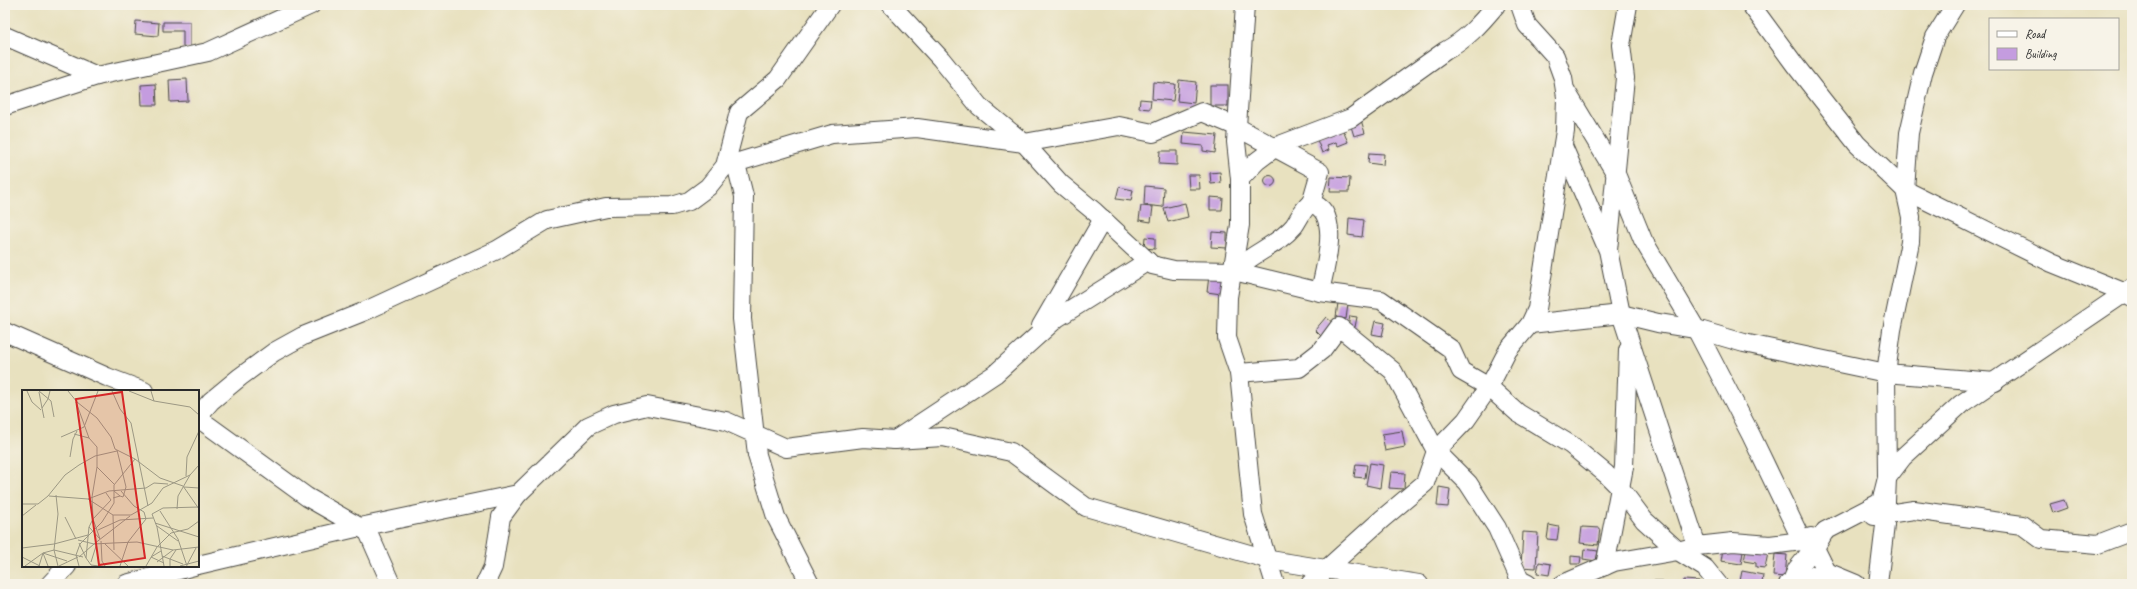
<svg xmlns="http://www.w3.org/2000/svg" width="2137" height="589" viewBox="0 0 2137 589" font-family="Caveat,sans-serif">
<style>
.building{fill:#c49cdf}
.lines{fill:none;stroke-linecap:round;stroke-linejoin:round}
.minor-casing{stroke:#474641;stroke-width:20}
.minor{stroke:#fff;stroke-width:18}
.inset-road{fill:none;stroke:#9c9884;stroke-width:1}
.view{fill:#d62828;fill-opacity:0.15;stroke:#d62828;stroke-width:2}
.inset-edge{fill:none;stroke:#2b2b2b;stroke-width:2}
</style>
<rect width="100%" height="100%" fill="#f7f3e8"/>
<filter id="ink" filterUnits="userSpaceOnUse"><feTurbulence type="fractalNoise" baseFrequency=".025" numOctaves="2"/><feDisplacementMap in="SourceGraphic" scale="8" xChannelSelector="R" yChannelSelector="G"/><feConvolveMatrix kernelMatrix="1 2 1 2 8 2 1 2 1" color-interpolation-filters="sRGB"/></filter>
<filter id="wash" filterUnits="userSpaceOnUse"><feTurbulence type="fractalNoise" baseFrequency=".012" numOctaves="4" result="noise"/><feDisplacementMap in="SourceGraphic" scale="16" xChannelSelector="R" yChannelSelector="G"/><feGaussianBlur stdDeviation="0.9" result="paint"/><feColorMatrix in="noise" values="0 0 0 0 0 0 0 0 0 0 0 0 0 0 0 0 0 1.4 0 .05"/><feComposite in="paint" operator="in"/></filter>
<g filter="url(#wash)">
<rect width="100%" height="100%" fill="#e8e1bf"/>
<g id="blocks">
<!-- building -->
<g class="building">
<path d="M 1571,5 L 1591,5 L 1590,9 Z"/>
<path d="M 136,21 L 159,23 L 158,36 L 135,34 Z"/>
<path d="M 163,22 L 190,22 L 190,48 L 183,48 L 183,31 L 163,31 Z"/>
<path d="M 187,79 L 188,101 L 170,102 L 169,80 Z"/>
<path d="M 1179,80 L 1196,82 L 1194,103 L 1177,101 Z"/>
<path d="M 1153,82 L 1175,84 L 1173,101 L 1152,99 Z"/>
<path d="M 156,84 L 157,105 L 142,105 L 141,85 Z"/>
<rect x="1210" y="85" width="18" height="21"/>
<path d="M 1140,99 L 1151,100 L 1150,109 L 1139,108 Z"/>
<path d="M 1361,120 L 1365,133 L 1354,136 L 1350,123 Z"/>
<path d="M 1341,126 L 1348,142 L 1338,146 L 1336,142 L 1327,145 L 1329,150 L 1322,153 L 1316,137 Z"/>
<path d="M 1184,132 L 1217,135 L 1215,153 L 1203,151 L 1203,146 L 1183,144 Z"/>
<path d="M 1160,151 L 1177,151 L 1177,165 L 1159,164 Z"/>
<path d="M 1369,153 L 1384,154 L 1383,165 L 1368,163 Z"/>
<path d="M 1220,172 L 1221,183 L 1211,184 L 1210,173 Z"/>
<path d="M 1188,175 L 1199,175 L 1200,189 L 1189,189 Z"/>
<circle cx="1270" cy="181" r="5.5"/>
<path d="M 1331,177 L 1350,178 L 1349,192 L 1330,192 Z"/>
<path d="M 1145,186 L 1164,188 L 1163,207 L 1144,205 Z"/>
<path d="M 1119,187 L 1133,190 L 1131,201 L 1116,199 Z"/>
<path d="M 1210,197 L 1223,198 L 1222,210 L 1210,210 Z"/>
<path d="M 1185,203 L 1188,217 L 1168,222 L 1164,208 Z"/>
<path d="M 1141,206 L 1153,207 L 1151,222 L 1139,220 Z"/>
<path d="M 1349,218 L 1364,220 L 1362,237 L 1348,235 Z"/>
<path d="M 1212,232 L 1227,233 L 1227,248 L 1211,247 Z"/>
<path d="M 1145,237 L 1155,238 L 1155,249 L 1144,248 Z"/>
<path d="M 1209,276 L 1223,278 L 1221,294 L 1207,292 Z"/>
<path d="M 1338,303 L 1348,304 L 1346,319 L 1336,317 Z"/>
<path d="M 1350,316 L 1357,317 L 1355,327 L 1348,326 Z"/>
<path d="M 1326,317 L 1336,326 L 1324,339 L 1315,330 Z"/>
<path d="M 1375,321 L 1385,323 L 1382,336 L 1372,334 Z"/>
<path d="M 1402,431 L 1405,447 L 1385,451 L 1382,434 Z"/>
<path d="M 1370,463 L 1383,465 L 1380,488 L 1366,485 Z"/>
<path d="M 1356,464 L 1367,465 L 1365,478 L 1354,477 Z"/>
<path d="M 1391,472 L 1405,473 L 1404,489 L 1389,488 Z"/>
<path d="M 1439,487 L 1450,489 L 1448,507 L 1437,506 Z"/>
<path d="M 2064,500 L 2067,508 L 2053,513 L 2050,504 Z"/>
<path d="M 1549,525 L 1559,527 L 1557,540 L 1547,539 Z"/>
<path d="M 1582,527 L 1600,528 L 1598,545 L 1580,543 Z"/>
<path d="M 1523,532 L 1538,533 L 1536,568 L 1521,567 Z"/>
<path d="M 1584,549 L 1598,551 L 1596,561 L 1583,559 Z"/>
<path d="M 1723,549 L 1743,552 L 1741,564 L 1721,561 Z"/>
<path d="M 1746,550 L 1768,553 L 1765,568 L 1756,567 L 1756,563 L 1744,561 Z"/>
<path d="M 1775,554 L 1787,555 L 1785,577 L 1773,576 Z"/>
<path d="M 1571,556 L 1581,557 L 1580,564 L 1571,564 Z"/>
<path d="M 1539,562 L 1551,564 L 1549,575 L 1537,573 Z"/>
<path d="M 1742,571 L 1763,575 L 1762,584 L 1740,581 Z"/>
<path d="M 1684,580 L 1699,581 L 1699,584 L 1683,584 Z"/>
<rect x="1649" y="581" width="13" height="3"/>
</g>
</g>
</g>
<g filter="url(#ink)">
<use href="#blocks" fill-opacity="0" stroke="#474641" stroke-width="1"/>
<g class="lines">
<!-- minor casing -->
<g class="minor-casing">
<g id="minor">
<path d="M 891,5 L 941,59 L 979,106 L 1024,143 L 1061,184 L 1095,212 L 1152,265 L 1174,270 L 1234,271 L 1320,292 L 1381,300 L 1451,349 L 1461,371 L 1489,387 L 1518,413 L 1571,445 L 1606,474 L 1620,488 L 1644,520 L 1678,551 L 1705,568 L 1718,584"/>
<path d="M 1245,5 L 1236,142 L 1240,179 L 1240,225 L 1228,297 L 1227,338 L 1239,373 L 1253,514 L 1275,584"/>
<path d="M 1628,5 L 1621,45 L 1625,78 L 1608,250 L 1621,314 L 1697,546"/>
<path d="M 1751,5 L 1795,65 L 1857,144 L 1905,190 L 2052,263 L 2126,293 L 2132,297"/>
<path d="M 5,36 L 97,76"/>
<path d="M 1566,91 L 1616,174 L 1643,240 L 1696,329 L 1751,435 L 1802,541 L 1815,548 L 1827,572 L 1837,584"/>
<path d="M 5,106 L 97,76 L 208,52 L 311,5"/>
<path d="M 1563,146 L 1607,248"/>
<path d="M 736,164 L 744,196 L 742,319 L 757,455 L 776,517 L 810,584"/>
<path d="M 725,166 L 832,134 L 917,128 L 1024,143 L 1119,126 L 1153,133 L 1202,112 L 1233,125 L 1320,172 L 1311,203"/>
<path d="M 1240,179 L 1257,161 L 1277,146 L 1351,118 L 1445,51 C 1466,40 1481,23 1496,5"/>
<path d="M 1234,271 C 1252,253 1277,246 1294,226 C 1299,219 1303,208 1311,203 C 1343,212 1324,270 1320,292"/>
<path d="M 1530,324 L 1621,314 L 1658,323 L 1696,329 L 1744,343 L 1886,373 L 1995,382"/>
<path d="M 1041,326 L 1103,219"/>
<path d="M 5,332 L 107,377 L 144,391"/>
<path d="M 1239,373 L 1299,368 L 1322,350 L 1339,327 L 1393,371 L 1436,451 L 1468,483 L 1497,528 L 1520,580 L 1528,584"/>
<path d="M 198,416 L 211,401 L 240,377 L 274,352 L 303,336 L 363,312 L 497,250 L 547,220 L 606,207 L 672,206 L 689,201 L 708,187 L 725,166 L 739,112 L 778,79 L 830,5"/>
<path d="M 198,418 L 307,497 L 368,532 L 391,584"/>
<path d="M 895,440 L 943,437 L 1011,452 L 1086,507 L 1270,560 L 1419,584"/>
<path d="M 1874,516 L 1914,510 L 2022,525 L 2041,539 L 2098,544 L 2132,531"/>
<path d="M 198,565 L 360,527 L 518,494 L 588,426 L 614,414 L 647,406 L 726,421 L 786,448 L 863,438 L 895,440 L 995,374 L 1057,318 L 1148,261"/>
<path d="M 1605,566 L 1624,467 L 1628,350"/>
<path d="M 1792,581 L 1827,572 L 1856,584"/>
<path d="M 50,584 L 67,566"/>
<path d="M 126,584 L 194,566"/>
<path d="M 485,584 L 493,567 L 501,517 L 518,494"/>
<path d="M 1310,584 L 1382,519 L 1425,483 L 1436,451 L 1466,420 L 1489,387 L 1508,350 L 1530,324 L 1537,309 L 1565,131 L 1566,97 L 1563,78 L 1555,56 L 1527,25 L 1520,5"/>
<path d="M 1563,584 L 1614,562 L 1678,551 L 1697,546 L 1733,542 L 1770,545 L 1802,541 L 1811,537"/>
<path d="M 1788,584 L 1792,581 L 1797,569 L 1810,553 L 1815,548 L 1825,531 L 1881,502 L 1887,478 L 1903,457 L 1961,404 L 2132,288"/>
<path d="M 1878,584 L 1885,525 L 1887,478 L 1886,373 L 1892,330 L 1910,242 L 1911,217 L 1905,190 L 1909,133 L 1923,73 L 1935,37 L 1955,5"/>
</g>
</g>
<!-- minor -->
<use href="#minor" class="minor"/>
</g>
</g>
<!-- overview -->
<g transform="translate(22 390)">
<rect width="177" height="177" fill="#e8e1bf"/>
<path class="inset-road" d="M 5,1 L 10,12 L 19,20M 17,1 L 29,11 L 32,27M 46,1 L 55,12 L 75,28 L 89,47 L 93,59 L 113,69 L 138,88 L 161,96 L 177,119M 90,1 L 98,19 L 109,33 L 126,116M 107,1 L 132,11M 129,1 L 132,11 L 168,17 L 177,25M 17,2 L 20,18M 54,12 L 67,48 L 75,57 L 75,77 L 92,94M 22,28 L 20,18 L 26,9 L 28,1M 52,44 L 67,48M 39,47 L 62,37 L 76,1M 95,60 L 104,97 L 101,107 L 98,106M 48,67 L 51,49 L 55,41M 164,86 L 165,67 L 177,41M 162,97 L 177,98M 34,105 L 36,124 L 32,160 L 36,176M 27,106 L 66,109 L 91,125 L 109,125 L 130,113 L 141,98 L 168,85 L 177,75M 91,108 L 98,106 L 92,101M 66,109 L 87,101 L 124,98 L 132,93 L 146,94M 0,114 L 16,114 L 26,106 L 43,85 L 57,75 L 73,66 L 95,61M 155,119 L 156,106 L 168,85M 138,121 L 156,149 L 165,176M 91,125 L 92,160M 0,126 L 14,115M 43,127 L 54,149M 71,128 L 70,107 L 75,77M 133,133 L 177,147M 135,136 L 156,151M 67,137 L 78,149M 76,140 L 98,130 L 131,128M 78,149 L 71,129 L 89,110 L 84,103M 56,150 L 72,154 L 108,126M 79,151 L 80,171 L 83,176M 57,153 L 64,168M 83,154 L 106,176M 0,158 L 32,154 L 66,145M 139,161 L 129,167 L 142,173M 21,163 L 26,176M 140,166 L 161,174M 0,167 L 18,176M 57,167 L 72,154 L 91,153 L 115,152 L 151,160 L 177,157M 64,168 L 69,175 L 77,176M 64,168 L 67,137 L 71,129M 69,172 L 75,153M 135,172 L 151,160M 165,175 L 174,158M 3,176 L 21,163 L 32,160 L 61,167M 17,176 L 21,163 L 45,171M 37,176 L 56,167M 57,176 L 54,165 L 58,154 L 80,132 L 92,113 L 92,95 L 113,69M 98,176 L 106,152 L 124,129 L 122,122 L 112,116 L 99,101M 124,176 L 135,157 L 149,143 L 166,139 L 177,131M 142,176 L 135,137 L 130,124 L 141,118 L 177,117M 148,176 L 148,169 L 154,160M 158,176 L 177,171"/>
<path class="view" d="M 100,2 L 123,168 L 77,175 L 54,9 Z"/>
<rect width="177" height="177" class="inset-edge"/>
</g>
<!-- margin -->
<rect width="2137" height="589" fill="none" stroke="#f7f3e8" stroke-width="20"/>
<!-- legend -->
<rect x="1989" y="18" width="130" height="52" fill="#f7f3e8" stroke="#a5a39c"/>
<rect x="1997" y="31" width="20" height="6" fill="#ffffff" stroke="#a5a39c"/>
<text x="2025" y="38" font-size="12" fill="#2b2b2b">Road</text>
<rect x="1997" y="48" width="20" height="12" fill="#c49cdf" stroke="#a5a39c"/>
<text x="2025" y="58" font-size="12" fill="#2b2b2b">Building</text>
</svg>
